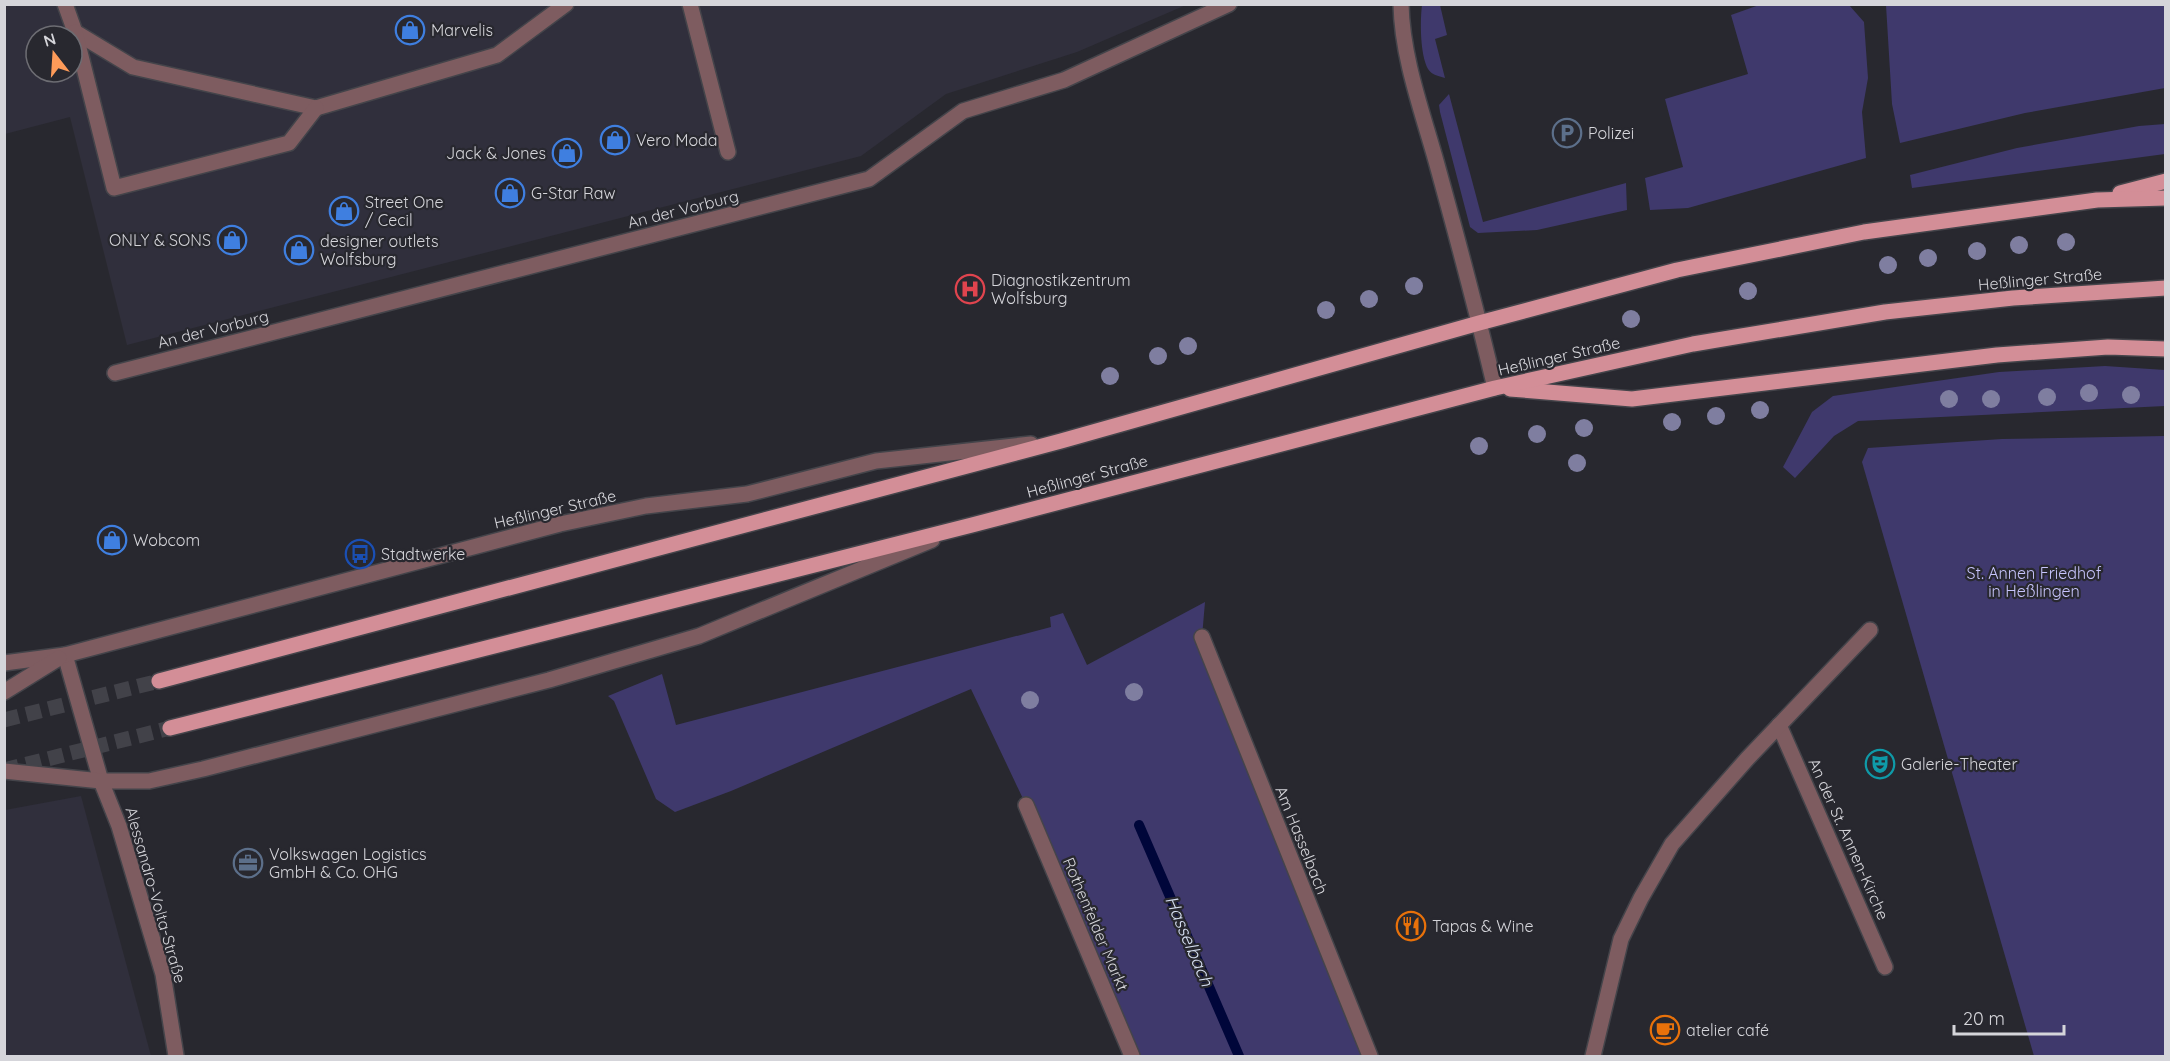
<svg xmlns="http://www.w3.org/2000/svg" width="2170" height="1061" viewBox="0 0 2170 1061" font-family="Quicksand,sans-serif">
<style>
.built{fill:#302f3c;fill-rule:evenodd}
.green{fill:#3f396c}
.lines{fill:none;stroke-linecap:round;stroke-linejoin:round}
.stream{stroke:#00063a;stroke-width:10}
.major-tunnel{stroke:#424249;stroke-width:15;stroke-dasharray:15 8;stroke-linecap:butt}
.minor-casing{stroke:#44444a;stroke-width:18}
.major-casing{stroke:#44444a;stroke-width:18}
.minor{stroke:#7e5c60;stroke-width:15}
.major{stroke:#d38e97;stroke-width:15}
.tree{fill:#7f7ea0}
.labels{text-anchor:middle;stroke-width:4.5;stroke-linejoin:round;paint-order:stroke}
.poi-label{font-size:16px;fill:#d5d5da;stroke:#28282f;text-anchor:start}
.street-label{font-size:16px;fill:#d5d5da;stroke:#28282f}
.park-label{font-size:16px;fill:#c7c4fc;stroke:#28282f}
.water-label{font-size:18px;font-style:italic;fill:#d5def0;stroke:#28282f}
</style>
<rect width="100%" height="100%" fill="#28282f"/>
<!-- built -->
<g class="built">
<path d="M 5,5 L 1186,5 L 1077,52 L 946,94 L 861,156 L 127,345 L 70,117 L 5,134 ZM 36,36 L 72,36 L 72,72 L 36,72 Z"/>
<path d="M 81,796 L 151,1056 L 5,1056 L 5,810 Z"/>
</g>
<!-- green -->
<g class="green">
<path d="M 1762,4 L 1849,5 L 1864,22 L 1868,78 L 1862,112 L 1866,158 L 1688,208 L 1650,210 L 1645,178 L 1683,167 L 1665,99 L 1748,74 L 1731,15 Z"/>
<path d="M 1981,4 L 1982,6 L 1987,4 L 2165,5 L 2165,88 L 2025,113 L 1900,143 L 1892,104 L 1886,5 Z"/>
<path d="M 1422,5 L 1440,5 L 1447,35 L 1435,39 L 1445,78 C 1438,76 1432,75 1428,69 C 1420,54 1420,21 1422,5 Z"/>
<path d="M 1449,94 L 1483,222 L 1626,183 L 1627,210 L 1537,230 L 1478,233 L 1470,227 L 1440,112 L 1439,105 Z"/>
<path d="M 2165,124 L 2165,154 L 1912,188 L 1910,175 L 2017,148 L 2139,126 Z"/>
<path d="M 2105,366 L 2165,370 L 2165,406 L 1858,421 L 1834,436 L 1795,478 L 1783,467 L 1812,412 L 1833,396 L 1999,372 Z"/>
<path d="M 2165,436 L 2165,1056 L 2034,1056 L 1862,462 L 1868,448 L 2002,439 Z"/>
<path d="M 1205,602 L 1202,637 L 1371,1056 L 1132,1056 L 1026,805 L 971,689 L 731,791 L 675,812 L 656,799 L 614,701 L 608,696 L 662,674 L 676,725 L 1051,627 L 1050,617 L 1063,613 L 1087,665 Z"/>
</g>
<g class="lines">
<!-- stream -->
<path class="stream" d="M 1139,825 L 1239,1056"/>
<!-- major-tunnel -->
<g class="major-tunnel">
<path d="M 4,720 L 159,681"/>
<path d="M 4,770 L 170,728"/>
</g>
<!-- minor casing -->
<g class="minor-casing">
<g id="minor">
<path d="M 65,4 L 75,32 L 133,67 L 316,108 L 497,55 L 566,4"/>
<path d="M 690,4 L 728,152"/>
<path d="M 1401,4 C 1402,57 1422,111 1436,161 C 1457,237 1477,312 1495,388"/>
<path d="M 75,32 L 114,188 L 289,143 L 316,108"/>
<path d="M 115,373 L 869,179 L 963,111 L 1064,80 L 1229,4"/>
<path d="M 1202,637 L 1370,1056"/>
<path d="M 65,655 L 101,781 L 119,826 L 163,974 L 176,1056"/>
<path d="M 4,663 L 65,655 L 560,524 L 646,506 L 747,494 L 876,461 L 1031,444"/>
<path d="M 4,692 L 59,658"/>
<path d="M 1779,725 L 1885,967"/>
<path d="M 4,771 L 101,781 L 149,781 L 203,769 L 549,680 L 699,636 L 932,540"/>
<path d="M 1026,805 L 1132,1056"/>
<path d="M 1593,1056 L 1621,939 L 1641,898 L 1672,844 L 1747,759 L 1870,630"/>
</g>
</g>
<!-- major casing -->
<g class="major-casing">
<g id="major">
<path d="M 2120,193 L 2166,181"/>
<path d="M 1510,389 L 1632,399 L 1997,355 L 2108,347 L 2166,349"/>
<path d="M 159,681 L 1061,441 L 1479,323 L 1677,270 L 1864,232 L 2097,200 L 2166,198"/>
<path d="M 170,728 L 972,525 L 1495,388 L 1693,344 L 1885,312 L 2013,298 L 2166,288"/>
</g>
</g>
<!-- minor -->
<use href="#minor" class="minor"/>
<!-- major -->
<use href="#major" class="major"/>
</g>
<!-- trees -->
<g class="tree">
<circle cx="2066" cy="242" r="9"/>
<circle cx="2019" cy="245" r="9"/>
<circle cx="1977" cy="251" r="9"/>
<circle cx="1928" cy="258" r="9"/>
<circle cx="1888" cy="265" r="9"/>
<circle cx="1414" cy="286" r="9"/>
<circle cx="1748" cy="291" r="9"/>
<circle cx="1369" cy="299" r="9"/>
<circle cx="1326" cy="310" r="9"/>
<circle cx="1631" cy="319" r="9"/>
<circle cx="1188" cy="346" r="9"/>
<circle cx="1158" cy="356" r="9"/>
<circle cx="1110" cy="376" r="9"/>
<circle cx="2089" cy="393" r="9"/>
<circle cx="2131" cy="395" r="9"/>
<circle cx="2047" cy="397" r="9"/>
<circle cx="1949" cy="399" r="9"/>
<circle cx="1991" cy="399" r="9"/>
<circle cx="1760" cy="410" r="9"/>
<circle cx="1716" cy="416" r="9"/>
<circle cx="1672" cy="422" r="9"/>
<circle cx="1584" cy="428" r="9"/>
<circle cx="1537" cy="434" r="9"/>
<circle cx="1479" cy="446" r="9"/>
<circle cx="1577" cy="463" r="9"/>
<circle cx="1134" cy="692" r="9"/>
<circle cx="1030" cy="700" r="9"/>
</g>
<!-- icons -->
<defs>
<g id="shop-ring" transform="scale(1.5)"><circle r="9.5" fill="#28282f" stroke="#3f7fe0" stroke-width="1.5"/><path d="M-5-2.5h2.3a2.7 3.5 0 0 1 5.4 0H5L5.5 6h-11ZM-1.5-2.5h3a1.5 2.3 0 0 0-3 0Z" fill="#3f7fe0"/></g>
<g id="parking-ring" transform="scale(1.5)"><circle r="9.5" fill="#28282f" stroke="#5c6f8a" stroke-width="1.5"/><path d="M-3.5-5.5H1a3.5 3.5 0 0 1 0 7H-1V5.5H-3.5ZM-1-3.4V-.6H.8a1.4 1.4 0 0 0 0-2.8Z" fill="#5c6f8a"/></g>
<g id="hospital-ring" transform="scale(1.5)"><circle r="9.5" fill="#28282f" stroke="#e0444e" stroke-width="1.5"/><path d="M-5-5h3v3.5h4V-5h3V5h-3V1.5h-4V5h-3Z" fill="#e0444e"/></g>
<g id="bus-ring" transform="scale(1.5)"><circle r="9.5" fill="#28282f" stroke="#1a4fb4" stroke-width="1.5"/><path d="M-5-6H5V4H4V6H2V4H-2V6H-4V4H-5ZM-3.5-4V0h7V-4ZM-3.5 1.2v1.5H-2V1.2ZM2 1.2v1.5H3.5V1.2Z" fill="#1a4fb4"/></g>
<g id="theatre-ring" transform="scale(1.5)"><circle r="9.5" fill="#28282f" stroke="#0f9aa8" stroke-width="1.5"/><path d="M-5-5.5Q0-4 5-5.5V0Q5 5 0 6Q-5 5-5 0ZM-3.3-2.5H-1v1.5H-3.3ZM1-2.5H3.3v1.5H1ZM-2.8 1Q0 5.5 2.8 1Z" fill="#0f9aa8"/></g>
<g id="office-ring" transform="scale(1.5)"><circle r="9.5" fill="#28282f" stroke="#5c6f8a" stroke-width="1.5"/><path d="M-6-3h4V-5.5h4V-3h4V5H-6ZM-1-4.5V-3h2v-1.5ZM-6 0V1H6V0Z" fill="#5c6f8a"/></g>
<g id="restaurant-ring" transform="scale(1.5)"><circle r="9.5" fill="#28282f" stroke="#e8710a" stroke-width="1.5"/><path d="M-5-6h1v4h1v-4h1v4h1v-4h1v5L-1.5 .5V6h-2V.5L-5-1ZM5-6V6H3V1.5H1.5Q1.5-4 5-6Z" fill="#e8710a"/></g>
<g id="cafe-ring" transform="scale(1.5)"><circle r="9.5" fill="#28282f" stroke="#e8710a" stroke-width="1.5"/><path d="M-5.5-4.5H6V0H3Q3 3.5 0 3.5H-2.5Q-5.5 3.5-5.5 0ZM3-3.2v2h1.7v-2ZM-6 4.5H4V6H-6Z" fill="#e8710a"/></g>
</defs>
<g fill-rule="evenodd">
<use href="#shop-ring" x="410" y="30"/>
<use href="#parking-ring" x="1567" y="133"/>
<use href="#shop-ring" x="615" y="140"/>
<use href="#shop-ring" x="567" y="153"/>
<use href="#shop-ring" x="510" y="193"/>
<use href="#shop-ring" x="344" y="211"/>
<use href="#shop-ring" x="232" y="240"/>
<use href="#shop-ring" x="299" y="250"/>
<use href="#hospital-ring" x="970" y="289"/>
<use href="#shop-ring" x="112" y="540"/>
<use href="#bus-ring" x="360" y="554"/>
<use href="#theatre-ring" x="1880" y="764"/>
<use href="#office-ring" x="248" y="863"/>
<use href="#restaurant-ring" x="1411" y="926"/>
<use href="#cafe-ring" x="1665" y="1030"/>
</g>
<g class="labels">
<!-- poi labels -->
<g class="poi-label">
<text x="431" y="36">Marvelis</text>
<text x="1588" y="139">Polizei</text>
<text x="636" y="146">Vero Moda</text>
<text x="546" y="159" text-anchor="end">Jack &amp; Jones</text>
<text x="531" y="199">G-Star Raw</text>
<text x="365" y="208">Street One<tspan x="365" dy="18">/ Cecil</tspan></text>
<text x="211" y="246" text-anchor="end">ONLY &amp; SONS</text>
<text x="320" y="247">designer outlets<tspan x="320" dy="18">Wolfsburg</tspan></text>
<text x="991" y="286">Diagnostikzentrum<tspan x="991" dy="18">Wolfsburg</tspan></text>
<text x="133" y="546">Wobcom</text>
<text x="381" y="560">Stadtwerke</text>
<text x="1901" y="770">Galerie-Theater</text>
<text x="269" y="860">Volkswagen Logistics<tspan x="269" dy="18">GmbH &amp; Co. OHG</tspan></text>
<text x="1432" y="932">Tapas &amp; Wine</text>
<text x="1686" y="1036">atelier café</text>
</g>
<!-- street labels -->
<g class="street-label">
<text transform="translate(683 209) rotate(-14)" y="6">An der Vorburg</text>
<text transform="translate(2040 279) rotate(-5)" y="6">Heßlinger Straße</text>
<text transform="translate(213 329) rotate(-14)" y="6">An der Vorburg</text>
<text transform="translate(1559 356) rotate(-13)" y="6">Heßlinger Straße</text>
<text transform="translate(1087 476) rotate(-15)" y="6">Heßlinger Straße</text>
<text transform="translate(555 509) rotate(-13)" y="6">Heßlinger Straße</text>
<text transform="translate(1849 839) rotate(66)" y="6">An der St. Annen-Kirche</text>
<text transform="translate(1302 840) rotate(68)" y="6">Am Hasselbach</text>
<text transform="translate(156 895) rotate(74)" y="6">Alessandro-Volta-Straße</text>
<text transform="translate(1096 924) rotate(67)" y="6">Rothenfelder Markt</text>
</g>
<!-- park labels -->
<g class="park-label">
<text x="2034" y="579">St. Annen Friedhof<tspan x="2034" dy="18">in Heßlingen</tspan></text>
</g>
<!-- water labels -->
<g class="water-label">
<text transform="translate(1189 941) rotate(67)" y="6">Hasselbach</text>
</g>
</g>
<!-- border -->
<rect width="2170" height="1061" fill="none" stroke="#d5d5da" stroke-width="12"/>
<!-- north arrow -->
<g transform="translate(54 54) rotate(343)"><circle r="28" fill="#28282f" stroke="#6d6d73" stroke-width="1.5"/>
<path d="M0-4.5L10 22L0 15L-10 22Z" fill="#fe9b59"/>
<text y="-9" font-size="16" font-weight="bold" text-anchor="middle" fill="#d5d5da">N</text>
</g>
<!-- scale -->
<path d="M1954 1025v9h110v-9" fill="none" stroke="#d5d5da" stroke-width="3"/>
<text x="1963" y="1025" font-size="18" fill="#d5d5da" stroke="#28282f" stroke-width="4.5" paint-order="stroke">20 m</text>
</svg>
